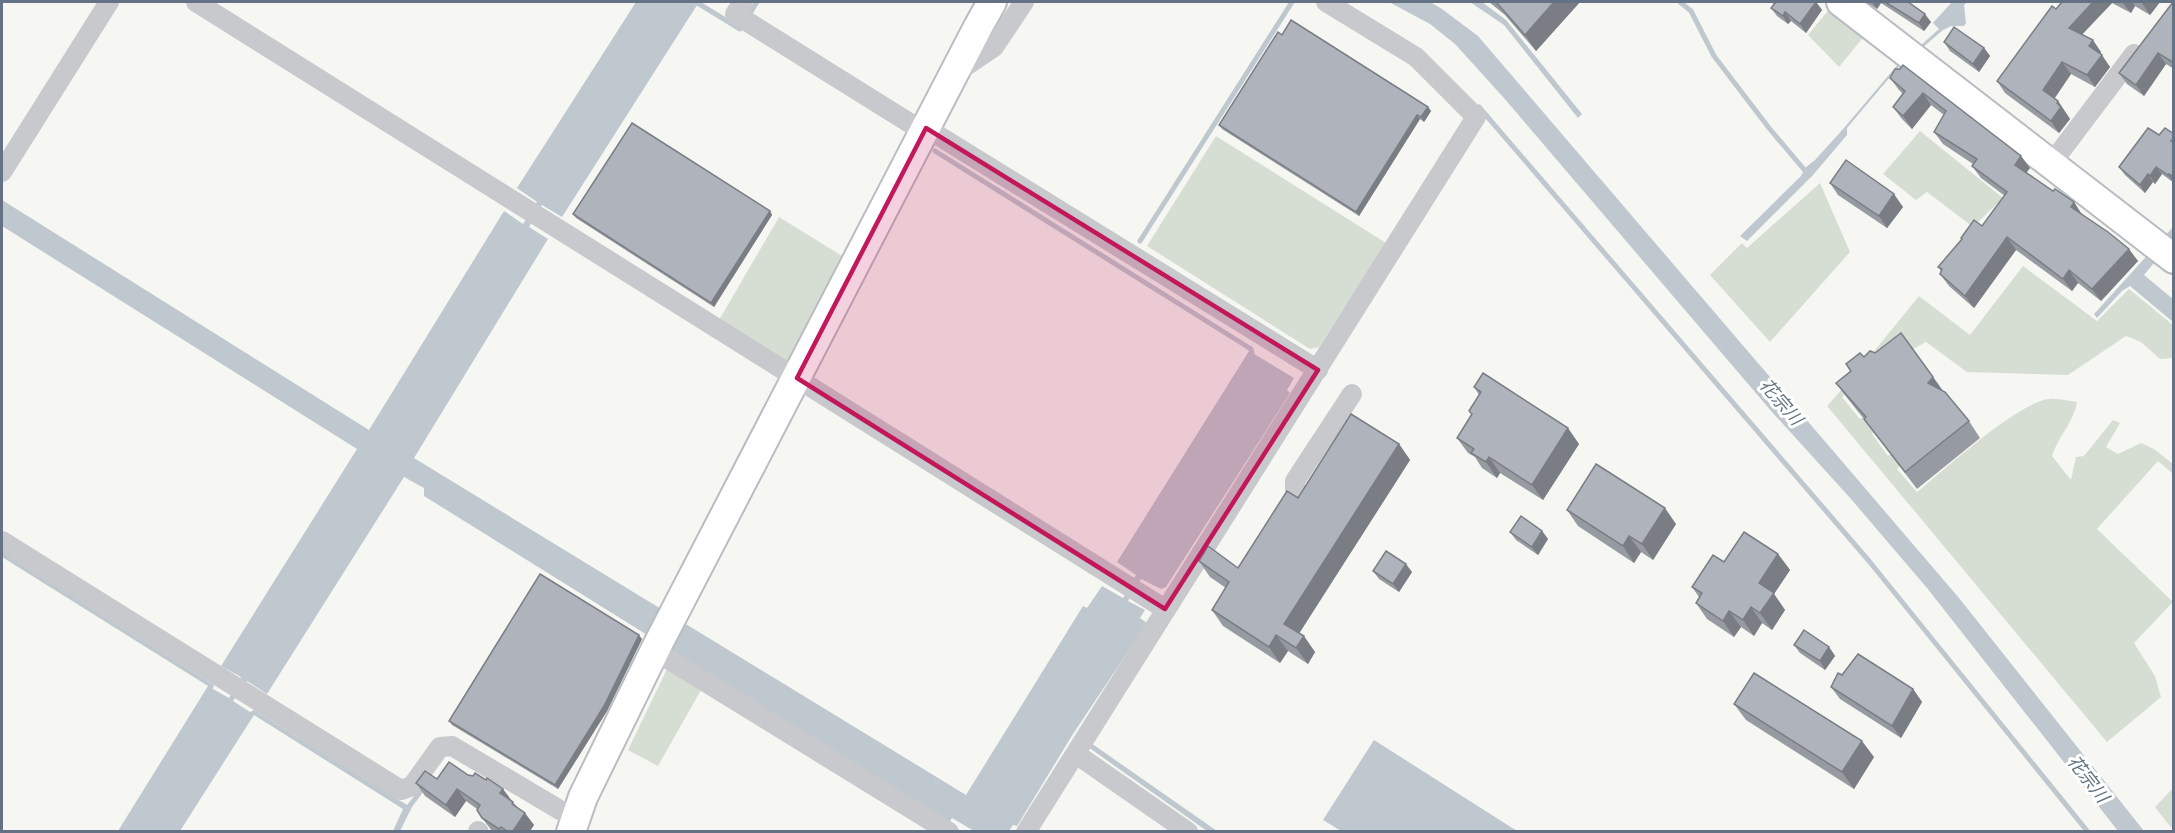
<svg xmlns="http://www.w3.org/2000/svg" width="2175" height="833" viewBox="0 0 2175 833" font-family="Poppins,'Noto Sans JP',sans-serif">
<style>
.green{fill:#d6ded4}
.water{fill:#bfc8ce}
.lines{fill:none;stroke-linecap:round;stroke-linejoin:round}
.stream{stroke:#bfc8ce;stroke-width:5}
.secondary-casing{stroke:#b9bcc1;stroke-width:32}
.street{stroke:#c7c9cd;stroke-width:20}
.secondary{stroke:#fff;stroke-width:28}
.wall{fill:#969ba2}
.shaded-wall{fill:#7a7e84}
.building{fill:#afb4bc;stroke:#7a7e84;stroke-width:1.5}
.marked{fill:#c2185b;fill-opacity:0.2;stroke:#c2185b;stroke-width:4.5;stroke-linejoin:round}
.labels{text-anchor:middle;stroke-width:6;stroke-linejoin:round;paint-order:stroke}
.water-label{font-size:18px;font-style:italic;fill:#607482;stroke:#fff}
</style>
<rect width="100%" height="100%" fill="#f6f7f3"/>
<!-- green -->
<g class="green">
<path d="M 1831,7 L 1866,34 L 1839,67 L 1808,35 Z"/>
<path d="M 1920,131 L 2003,198 L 1973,227 L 1927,192 L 1916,200 L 1883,174 Z"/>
<path d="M 1216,136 L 1386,243 L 1319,347 L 1310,349 L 1147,246 Z"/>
<path d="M 1820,183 L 1850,252 L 1770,342 L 1710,275 L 1742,243 L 1747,248 Z"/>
<path d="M 779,217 L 847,259 L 791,364 L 719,320 Z"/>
<path d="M 2023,266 L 2097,321 L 2129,289 L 2173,325 L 2173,358 L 2160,359 L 2141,342 L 2126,336 L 2068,375 L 1967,372 L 1926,342 L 1913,349 L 1910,346 L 1904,351 L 1853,377 L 1919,296 L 1970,335 Z"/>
<path d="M 1851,379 L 1854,389 L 1842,397 L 1860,419 L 1869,413 L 1878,429 L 1872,434 L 1888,456 L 1896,450 L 1906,461 L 1897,469 L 1917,492 C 1944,470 2018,402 2049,399 C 2058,398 2068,401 2077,402 C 2074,422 2058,437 2052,456 L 2071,480 L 2076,457 L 2084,456 L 2113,420 L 2120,423 L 2106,447 L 2118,454 L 2141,443 L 2154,449 L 2173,464 L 2173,474 L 2158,461 L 2097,529 L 2173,602 L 2134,643 L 2155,676 L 2161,697 L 2107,742 L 1827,406 Z"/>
<path d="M 667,669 L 701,690 L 658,766 L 628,750 Z"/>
<path d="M 2173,788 L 2173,830 L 2155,807 Z"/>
</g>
<!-- water -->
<g class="water">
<path d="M 636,2 L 699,2 L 562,217 L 542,205 L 529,227 L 548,239 L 414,458 L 966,795 L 1083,606 L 1087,608 L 1102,586 L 1123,598 L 1136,575 L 1117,562 L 1249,351 L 1294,378 L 1287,390 L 1290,393 L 1166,587 L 1161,589 L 1141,579 L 1128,601 L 1145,610 L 1140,618 L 1147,623 L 1073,734 L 1017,826 L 1013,825 L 1009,831 L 974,831 L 952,818 L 949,823 L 424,496 L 424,488 L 404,477 L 267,694 L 247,681 L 233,701 L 250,712 L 254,710 L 407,805 L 430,776 L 432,776 L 432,780 L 412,807 L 400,831 L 393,831 L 403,809 L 254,715 L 180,831 L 118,831 L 208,686 L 2,557 L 2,552 L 214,685 L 213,689 L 229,698 L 241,677 L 221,666 L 357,449 L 2,226 L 2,200 L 369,430 L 504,211 L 523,224 L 537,202 L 517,188 Z"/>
<path d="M 1389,2 L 1430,2 L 1442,9 L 1478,36 L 1959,598 L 2144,831 L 2118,831 L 1927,588 L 1851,499 L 1772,412 L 1504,98 L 1455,44 L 1430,24 Z"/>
<path d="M 1470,2 L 1482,2 L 1506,20 L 1582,114 L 1578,118 L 1504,25 Z"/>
<path d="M 1952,2 L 1967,2 L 1964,5 L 1966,23 L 1964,26 L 1951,26 L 1943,30 L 1922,48 L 1920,46 L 1939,29 L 1933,23 Z"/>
<path d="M 1899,63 L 1901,64 L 1847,128 L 1847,135 L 1813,175 L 1747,241 L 1740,236 L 1801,176 L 1805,168 L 1815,160 L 1844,128 Z"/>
<path d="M 2173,227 L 2173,240 L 2144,275 L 2173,299 L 2173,322 L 2130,286 L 2122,291 L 2097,318 L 2094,314 Z"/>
<path d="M 1374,740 L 1517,831 L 1341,831 L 1323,820 Z"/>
<path d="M 1091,743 L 1217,831 L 1207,831 L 1088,747 Z"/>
</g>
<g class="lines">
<!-- stream -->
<g class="stream">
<path d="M 696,2 L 740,29 L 757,2"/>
<path d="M 1680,2 L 1691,11 L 1714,56 L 1769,128 L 1807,173"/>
<path d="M 1479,107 L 1869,561 L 2088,832"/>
<path d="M 935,151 L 1251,349 L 1252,353"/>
<path d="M 1140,241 L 1292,2"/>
</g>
<!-- secondary casing -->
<g class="secondary-casing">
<g id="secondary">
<path d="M 1841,2 L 2174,259"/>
<path d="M 571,832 L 583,797 L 658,644 L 978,27 L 992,2"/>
</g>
</g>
<!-- street -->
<g class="street">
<path d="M 196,2 L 1165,609"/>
<path d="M 743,2 L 735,14 L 924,132"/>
<path d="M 957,72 L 994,47 L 1024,2"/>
<path d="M 926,128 L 1318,370"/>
<path d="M 2051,164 L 2134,54"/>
<path d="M 2,172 L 109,2"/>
<path d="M 1295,492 L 1295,481 L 1352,394"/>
<path d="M 2,541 L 401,790 L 412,786 L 440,747 L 452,746 L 575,819"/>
<path d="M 655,651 L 949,832"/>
<path d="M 1076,754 L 1188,832"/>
<path d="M 478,831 L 479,832"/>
<path d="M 1026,832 L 1476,117 L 1416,57 L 1326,2"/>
</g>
<!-- secondary -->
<use href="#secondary" class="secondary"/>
</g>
<!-- wall -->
<g class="wall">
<path d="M 1489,2 L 1580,2 L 1536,51 L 1505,15 Z"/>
<path d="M 1770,2 L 1816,2 L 1822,10 L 1806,33 L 1791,21 L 1788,24 L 1777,16 L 1771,8 L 1774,4 Z"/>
<path d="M 1866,2 L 1908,2 L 1931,22 L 1924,31 L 1881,3 L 1877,9 Z"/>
<path d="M 2062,2 L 2160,2 L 2150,15 L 2135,6 L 2131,13 L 2112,3 L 2082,34 L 2101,52 L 2100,54 L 2110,67 L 2095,87 L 2071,74 L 2054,99 L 2058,101 L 2070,119 L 2059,133 L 2005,93 L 1997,81 Z"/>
<path d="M 2174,2 L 2174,69 L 2166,64 L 2144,96 L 2127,84 L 2119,73 Z"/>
<path d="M 1944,42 L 1984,48 L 1990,56 L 1979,72 L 1950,51 Z"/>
<path d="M 1895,69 L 2021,156 L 2030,168 L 2026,173 L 2053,191 L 2074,202 L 2081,213 L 2138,261 L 2101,301 L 2078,283 L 2072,291 L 2016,250 L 1974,308 L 1949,286 L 1940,274 L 1941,271 L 1938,267 L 1982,226 L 2005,196 L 1981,178 L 1972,166 L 1973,164 L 1943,144 L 1934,132 L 1944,115 L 1931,105 L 1912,129 L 1902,119 L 1893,107 L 1903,94 L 1899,90 L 1890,78 Z"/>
<path d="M 1428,107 L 1431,111 L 1424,122 L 1420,119 L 1359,216 L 1222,129 L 1219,125 Z"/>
<path d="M 2174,134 L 2174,183 L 2162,174 L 2155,184 L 2153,182 L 2145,193 L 2125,175 L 2119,167 L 2159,135 Z"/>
<path d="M 1830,183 L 1903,207 L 1887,228 L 1838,195 Z"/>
<path d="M 770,211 L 772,215 L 714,307 L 576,218 L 573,214 Z"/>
<path d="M 1875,353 L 1933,377 L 1943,391 L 1969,421 L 1980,438 L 1917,489 L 1876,435 L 1864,419 L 1848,399 L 1836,383 L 1851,371 L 1846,364 Z"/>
<path d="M 1474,387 L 1579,444 L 1543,500 L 1500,473 L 1497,478 L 1482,468 L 1475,457 L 1468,453 L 1457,438 L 1472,415 L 1469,411 L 1479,395 Z"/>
<path d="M 1399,444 L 1410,460 L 1299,633 L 1315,652 L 1308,664 L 1288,651 L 1280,663 L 1223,626 L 1212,610 L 1226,588 L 1210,577 L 1199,561 L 1238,568 L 1298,498 Z"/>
<path d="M 1567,510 L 1676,524 L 1653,560 L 1641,552 L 1634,563 L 1578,526 Z"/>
<path d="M 1542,531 L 1548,539 L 1538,555 L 1516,540 L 1510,532 Z"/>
<path d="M 1778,554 L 1790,570 L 1774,594 L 1785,610 L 1772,630 L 1762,623 L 1754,636 L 1741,627 L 1734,637 L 1707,619 L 1696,603 L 1699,597 L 1692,587 L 1724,562 Z"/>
<path d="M 1373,571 L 1412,572 L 1399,592 L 1379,579 Z"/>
<path d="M 642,639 L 607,711 L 558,789 L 452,725 L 449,721 Z"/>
<path d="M 1794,645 L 1829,647 L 1835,656 L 1825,670 L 1800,653 Z"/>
<path d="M 1842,675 L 1913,689 L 1922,702 L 1901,738 L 1840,699 L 1831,687 Z"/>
<path d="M 1734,704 L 1874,757 L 1854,789 L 1746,720 Z"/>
<path d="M 468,775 L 511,800 L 534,825 L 530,831 L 492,831 L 482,818 L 477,809 L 466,801 L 455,817 L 425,796 L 416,783 Z"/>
</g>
<!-- shaded-wall -->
<g class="shaded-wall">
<path d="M 1554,2 L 1580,2 L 1536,51 L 1525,35 Z"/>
<path d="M 1816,2 L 1822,10 L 1806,33 L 1800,24 Z"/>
<path d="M 1872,2 L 1880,2 L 1881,3 L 1877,9 Z"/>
<path d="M 2093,2 L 2111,2 L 2112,3 L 2077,40 L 2069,28 Z"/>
<path d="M 2122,2 L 2132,2 L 2135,6 L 2131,13 Z"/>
<path d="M 2142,3 L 2142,2 L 2160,2 L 2150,15 Z"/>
<path d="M 1785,12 L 1791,21 L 1788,24 L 1783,16 Z"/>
<path d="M 1925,14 L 1931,22 L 1924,31 L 1919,23 Z"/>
<path d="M 2093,40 L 2101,52 L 2097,58 L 2089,46 Z"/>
<path d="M 1984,48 L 1990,56 L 1979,72 L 1973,64 Z"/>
<path d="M 2158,53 L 2166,64 L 2144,96 L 2136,85 Z"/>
<path d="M 2102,55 L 2110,67 L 2095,87 L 2087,75 Z"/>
<path d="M 2062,62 L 2071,74 L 2052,102 L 2043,90 Z"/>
<path d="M 1923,93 L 1931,105 L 1912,129 L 1903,116 Z"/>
<path d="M 2058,101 L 2070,119 L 2059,133 L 2051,121 Z"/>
<path d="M 1428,107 L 1431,111 L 1424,122 L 1421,117 Z"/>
<path d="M 1417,115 L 1420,119 L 1359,216 L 1356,212 Z"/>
<path d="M 2021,156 L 2030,168 L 2023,177 L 2015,165 Z"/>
<path d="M 2156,167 L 2162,174 L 2155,184 L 2150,176 Z"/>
<path d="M 2148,174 L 2153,182 L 2145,193 L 2140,185 Z"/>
<path d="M 2169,174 L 2174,180 L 2174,183 L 2168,175 Z"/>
<path d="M 1894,194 L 1903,207 L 1887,228 L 1879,216 Z"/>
<path d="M 2074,202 L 2082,215 L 2071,207 Z"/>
<path d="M 770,211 L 772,215 L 714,307 L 711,303 Z"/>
<path d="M 2007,237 L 2016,250 L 1974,308 L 1965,296 Z"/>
<path d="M 2129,249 L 2138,261 L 2101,301 L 2092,289 Z"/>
<path d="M 2069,270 L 2078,283 L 2072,291 L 2063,279 Z"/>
<path d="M 1933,377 L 1945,394 L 1928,383 Z"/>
<path d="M 1568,428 L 1579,444 L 1543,500 L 1532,485 Z"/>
<path d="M 1399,444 L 1410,460 L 1295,640 L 1284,624 Z"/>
<path d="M 1489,457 L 1500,473 L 1497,478 L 1486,462 Z"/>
<path d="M 1665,508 L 1676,524 L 1653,560 L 1642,544 Z"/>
<path d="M 1542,531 L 1548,539 L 1538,555 L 1532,547 Z"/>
<path d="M 1629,536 L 1641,552 L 1634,563 L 1623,546 Z"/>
<path d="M 1778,554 L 1790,570 L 1774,594 L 1785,610 L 1772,630 L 1760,613 L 1759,583 Z"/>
<path d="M 1406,564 L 1412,572 L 1399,592 L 1393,584 Z"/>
<path d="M 1751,607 L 1762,623 L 1754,636 L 1743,620 Z"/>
<path d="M 1729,611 L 1741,627 L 1734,637 L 1723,621 Z"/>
<path d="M 639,635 L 642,639 L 607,711 L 558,789 L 555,785 Z"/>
<path d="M 1276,635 L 1288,651 L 1280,663 L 1269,647 Z"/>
<path d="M 1304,636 L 1315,652 L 1308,664 L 1296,648 Z"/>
<path d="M 1829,647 L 1835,656 L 1825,670 L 1820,661 Z"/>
<path d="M 1913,689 L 1922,702 L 1901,738 L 1892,726 Z"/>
<path d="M 1862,741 L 1874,757 L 1854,789 L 1842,772 Z"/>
<path d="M 457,789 L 466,801 L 455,817 L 446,805 Z"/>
<path d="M 503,789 L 512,801 L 500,793 Z"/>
<path d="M 525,813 L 534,825 L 530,831 L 513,831 Z"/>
</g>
<!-- building -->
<g class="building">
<path d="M 1496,2 L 1554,2 L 1525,35 Z"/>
<path d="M 1776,2 L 1816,2 L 1800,24 L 1785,12 L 1783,16 L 1771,8 Z"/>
<path d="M 1885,2 L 1908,2 L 1925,14 L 1919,23 Z"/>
<path d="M 2062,2 L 2093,2 L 2069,28 L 2093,40 L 2089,46 L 2102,55 L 2087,75 L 2062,62 L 2043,90 L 2058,101 L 2057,103 L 2061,107 L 2051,121 L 1997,81 L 2052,6 L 2056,9 Z"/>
<path d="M 2173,2 L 2174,63 L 2158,53 L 2136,85 L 2119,73 Z"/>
<path d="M 1291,20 L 1428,107 L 1421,117 L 1417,115 L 1356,212 L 1219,125 L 1278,32 L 1282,35 Z"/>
<path d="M 1954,27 L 1984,48 L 1973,64 L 1944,42 Z"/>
<path d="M 1903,65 L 2021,156 L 2015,165 L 2053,191 L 2055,189 L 2074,202 L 2071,207 L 2108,232 L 2129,249 L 2092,289 L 2069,270 L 2063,279 L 2007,237 L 1965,296 L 1940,274 L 1942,269 L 1938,267 L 1962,239 L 1961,238 L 1974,220 L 1982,226 L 2007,192 L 1972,166 L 1977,159 L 1934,132 L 1946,111 L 1923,93 L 1903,116 L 1893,107 L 1905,91 L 1890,78 L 1895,69 L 1900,69 Z"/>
<path d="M 632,123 L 770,211 L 711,303 L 573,214 Z"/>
<path d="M 2148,128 L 2159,135 L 2165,128 L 2174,134 L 2174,138 L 2171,141 L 2174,143 L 2174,177 L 2169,174 L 2168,175 L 2156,167 L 2150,176 L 2148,174 L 2140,185 L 2119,167 Z"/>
<path d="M 1846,160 L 1894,194 L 1879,216 L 1830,183 Z"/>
<path d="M 1901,333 L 1933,377 L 1928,383 L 1945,392 L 1969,421 L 1905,472 L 1864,419 L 1866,417 L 1836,383 L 1851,371 L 1846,364 L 1860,353 L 1864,357 L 1870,351 L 1875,353 Z"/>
<path d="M 1483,373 L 1568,428 L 1532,485 L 1489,457 L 1486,462 L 1471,453 L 1474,449 L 1457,438 L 1472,414 L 1469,411 L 1481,392 L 1474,387 Z"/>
<path d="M 1351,414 L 1399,444 L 1284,624 L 1304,636 L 1296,648 L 1276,635 L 1269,647 L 1212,610 L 1229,582 L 1199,561 L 1208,546 L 1238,568 L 1287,491 L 1298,498 Z"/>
<path d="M 1596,464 L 1665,508 L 1642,544 L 1629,536 L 1623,546 L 1567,510 Z"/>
<path d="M 1521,516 L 1542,531 L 1532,547 L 1510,532 Z"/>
<path d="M 1744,532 L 1778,554 L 1759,583 L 1774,593 L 1760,613 L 1751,607 L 1743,620 L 1729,611 L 1723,621 L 1696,603 L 1702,593 L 1692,587 L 1713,555 L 1724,562 Z"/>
<path d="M 1386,551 L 1406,564 L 1393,584 L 1373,571 Z"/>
<path d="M 540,574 L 639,635 L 604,706 L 555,785 L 449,721 Z"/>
<path d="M 1804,630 L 1829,647 L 1820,661 L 1794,645 Z"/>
<path d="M 1858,654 L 1913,689 L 1892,726 L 1831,687 L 1838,673 L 1842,675 Z"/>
<path d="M 1754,673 L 1862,741 L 1842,772 L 1734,704 Z"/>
<path d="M 449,762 L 468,775 L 473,776 L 475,773 L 486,780 L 487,778 L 503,789 L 500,793 L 513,802 L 512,804 L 525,813 L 513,831 L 507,831 L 501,827 L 499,829 L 482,818 L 477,810 L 480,805 L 457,789 L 446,805 L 416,783 L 425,771 L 437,779 Z"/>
</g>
<!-- marked area -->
<path class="marked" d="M 926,128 L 1318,370 L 1165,609 L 797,378 Z"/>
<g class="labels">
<!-- water labels -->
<g class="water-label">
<text transform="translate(1781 402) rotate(49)" y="6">花宗川</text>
<text transform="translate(2088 779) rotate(52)" y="6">花宗川</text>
</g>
</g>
<!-- border -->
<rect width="2175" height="833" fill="none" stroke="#657285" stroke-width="6"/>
</svg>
